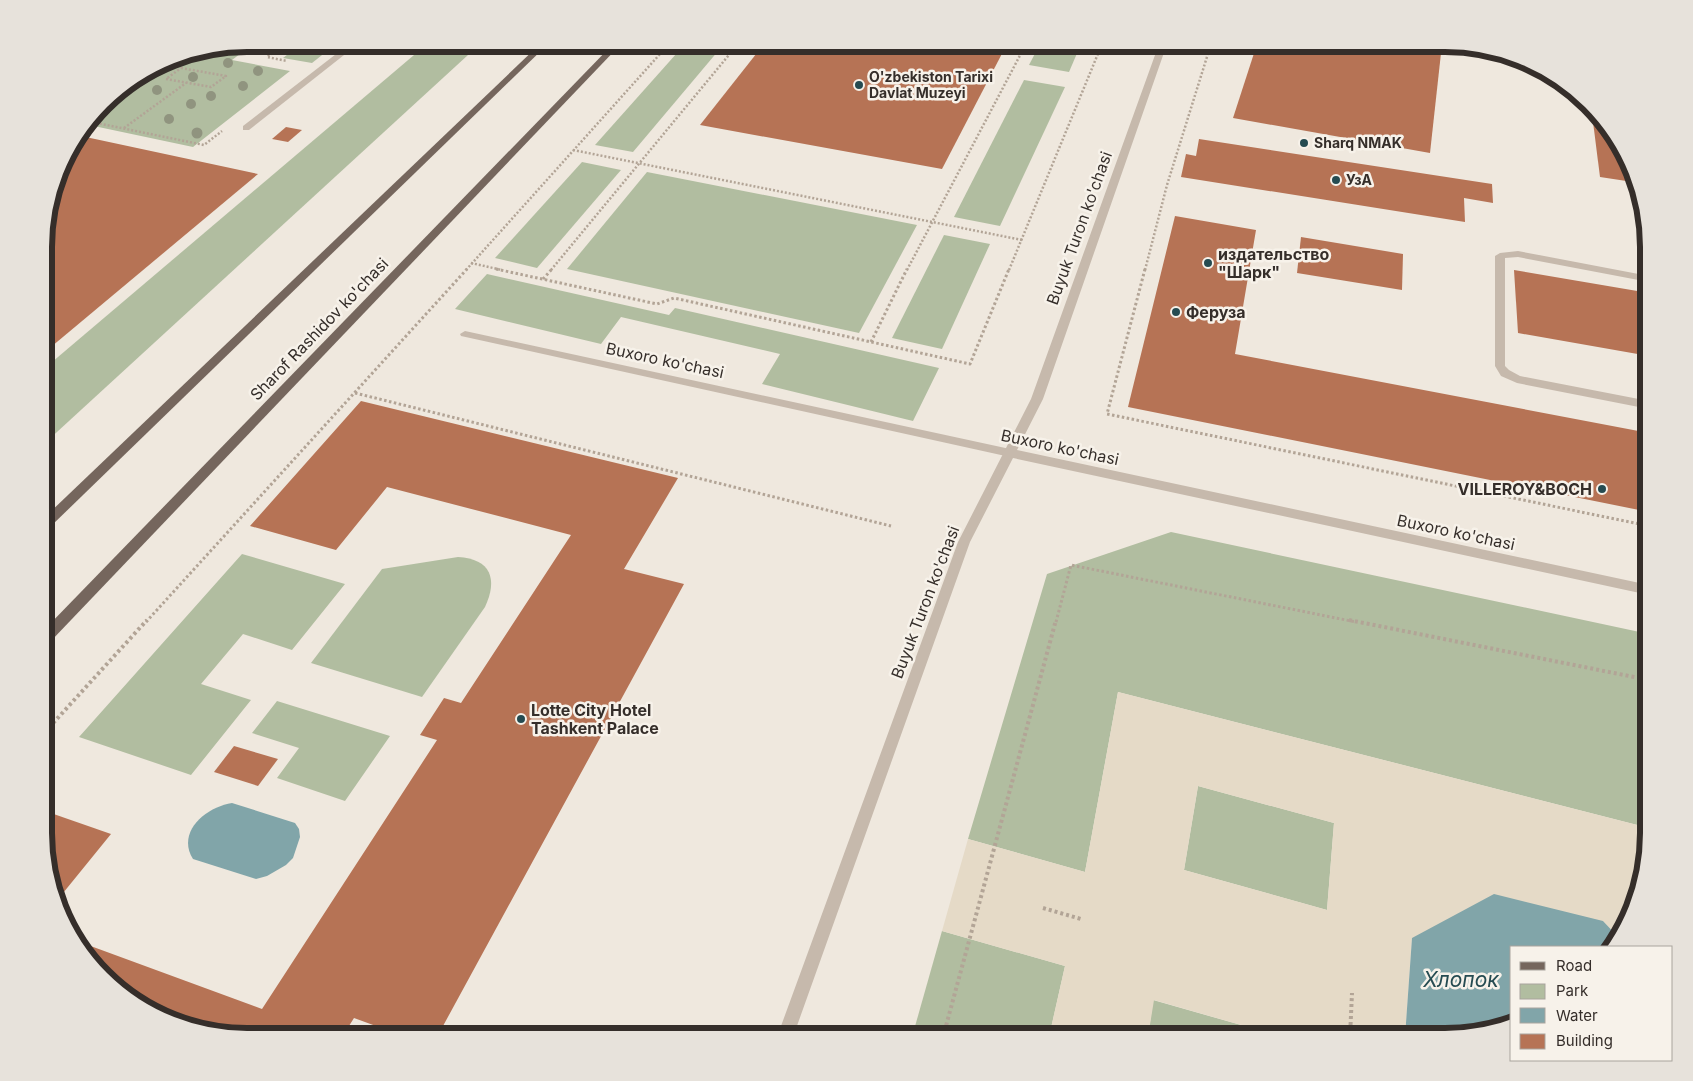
<svg xmlns="http://www.w3.org/2000/svg" width="1693" height="1081" viewBox="0 0 1693 1081" font-family="Inter,sans-serif">
<style>
.green{fill:#b1bda0}
.plaza{fill:#e5dac7;fill-rule:evenodd}
.water{fill:#81a5a9}
.building{fill:#b67355}
.lines{fill:none;stroke-linecap:round;stroke-linejoin:round}
.path-far2{stroke:#b2a496;stroke-width:2.5;stroke-dasharray:2 2;stroke-linecap:butt}
.path-far1{stroke:#b2a496;stroke-width:3;stroke-dasharray:2.5 2.5;stroke-linecap:butt}
.path{stroke:#b2a496;stroke-width:4;stroke-dasharray:3 3;stroke-linecap:butt}
.service{fill:#c6b9ac;fill-rule:evenodd}
.minor{fill:#c6b9ac;fill-rule:evenodd}
.primary{fill:#75665d;fill-rule:evenodd}
.tree{fill:#90947f}
.poi-dot{fill:#254b51;stroke:#f7f2ea;stroke-width:2}
.labels{text-anchor:middle;stroke-width:5;stroke-linejoin:round;paint-order:stroke}
.far-poi-label{font-size:14px;font-weight:bold;fill:#352e2a;stroke:#f7f2ea;text-anchor:start}
.street-label{font-size:16px;fill:#352e2a;stroke:#f7f2ea}
.poi-label{font-size:16px;font-weight:bold;fill:#352e2a;stroke:#f7f2ea;text-anchor:start}
.near-water-label{font-size:21px;font-style:italic;fill:#254b51;stroke:#f7f2ea}
.rim{fill:none;stroke:#352e2a;stroke-width:6}
</style>
<rect width="100%" height="100%" fill="#efe8de"/>
<!-- green -->
<g class="green">
<path d="M 248,44 L 253,44 L 232,60 L 290,71 L 193,147 L 89,125 L 113,95 L 170,59 Z"/>
<path d="M 301,44 L 336,44 L 312,63 L 283,58 Z"/>
<path d="M 427,44 L 480,44 L 45,443 L 45,368 Z"/>
<path d="M 685,44 L 724,44 L 633,152 L 595,145 Z"/>
<path d="M 1040,44 L 1081,44 L 1069,72 L 1029,65 Z"/>
<path d="M 1024,80 L 1065,87 L 1000,226 L 954,217 Z"/>
<path d="M 582,162 L 621,170 L 537,268 L 495,258 Z"/>
<path d="M 647,172 L 917,225 L 859,333 L 567,269 Z"/>
<path d="M 944,235 L 990,244 L 942,349 L 892,338 Z"/>
<path d="M 487,274 L 669,315 L 675,308 L 939,368 L 913,421 L 762,384 L 780,354 L 621,317 L 601,344 L 455,309 Z"/>
<path d="M 1171,532 L 1649,634 L 1649,828 L 1118,692 L 1085,872 L 968,839 L 1047,574 Z"/>
<path d="M 242,554 L 345,584 L 292,650 L 243,634 L 201,684 L 251,700 L 191,775 L 79,737 Z"/>
<path d="M 458,557 C 491,559 498,579 485,607 L 422,697 L 311,663 L 382,569 Z"/>
<path d="M 277,701 L 390,736 L 345,801 L 277,778 L 299,748 L 252,733 Z"/>
<path d="M 1198,786 L 1334,823 L 1327,910 L 1184,870 Z"/>
<path d="M 942,931 L 1065,966 L 1049,1037 L 912,1037 Z"/>
<path d="M 1153,1000 L 1283,1037 L 1148,1037 Z"/>
</g>
<!-- plaza -->
<path class="plaza" d="M 1118,692 L 1649,828 L 1649,846 L 1639,899 L 1619,938 L 1603,921 L 1412,938 L 1405,1037 L 1283,1037 L 1154,1000 L 1148,1037 L 1049,1037 L 1065,966 L 942,931 L 968,839 L 1085,872 ZM 1198,786 L 1334,823 L 1327,910 L 1184,870 Z"/>
<!-- water -->
<g class="water">
<path d="M 232,803 L 295,823 L 299,829 L 300,837 L 293,858 L 286,865 L 267,876 L 256,879 L 193,859 C 176,832 206,807 232,803 Z"/>
<path d="M 1494,894 L 1603,921 L 1619,938 L 1614,947 L 1512,947 L 1512,1021 L 1458,1037 L 1405,1037 L 1412,938 Z"/>
</g>
<!-- building -->
<g class="building">
<path d="M 764,44 L 1007,44 L 942,169 L 700,125 Z"/>
<path d="M 1257,44 L 1442,44 L 1430,153 L 1233,118 Z"/>
<path d="M 1592,114 L 1622,145 L 1633,182 L 1600,177 Z"/>
<path d="M 286,127 L 302,130 L 288,142 L 272,139 Z"/>
<path d="M 81,136 L 258,174 L 45,352 L 45,221 L 65,157 Z"/>
<path d="M 1199,139 L 1492,184 L 1493,203 L 1464,198 L 1465,222 L 1181,177 L 1186,154 L 1196,156 Z"/>
<path d="M 1175,216 L 1256,230 L 1235,354 L 1649,433 L 1649,512 L 1128,407 Z"/>
<path d="M 1301,237 L 1403,254 L 1402,290 L 1297,273 Z"/>
<path d="M 1514,270 L 1649,293 L 1649,356 L 1518,333 Z"/>
<path d="M 361,401 L 678,478 L 624,569 L 684,584 L 437,1037 L 406,1037 L 354,1018 L 342,1037 L 247,1037 L 195,1030 L 135,1003 L 77,941 L 262,1009 L 437,740 L 420,735 L 444,698 L 461,703 L 571,535 L 387,487 L 336,550 L 250,526 Z"/>
<path d="M 234,746 L 278,759 L 258,786 L 214,772 Z"/>
<path d="M 45,811 L 111,834 L 59,898 L 45,860 Z"/>
</g>
<g class="lines">
<!-- path-far2 -->
<g class="path-far2">
<path d="M 286,44 L 267,57 L 287,61"/>
<path d="M 181,68 L 226,76 L 211,87 L 166,79 Z"/>
<path d="M 92,122 L 204,145 L 222,131"/>
<path d="M 124,128 L 186,83"/>
<path d="M 573,150 L 1022,240"/>
<path d="M 471,263 L 502,270"/>
<path d="M 466,270 L 669,44"/>
<path d="M 551,270 L 738,44"/>
<path d="M 907,270 L 1026,44"/>
<path d="M 1009,270 L 1102,44"/>
<path d="M 1145,270 L 1167,185 L 1211,44"/>
</g>
<!-- path-far1 -->
<g class="path-far1">
<path d="M 496,269 L 657,304 L 674,298 L 970,364 L 1009,269"/>
<path d="M 1145,269 L 1107,414 L 1649,526"/>
<path d="M 543,279 L 552,269"/>
<path d="M 871,342 L 907,269"/>
<path d="M 355,393 L 891,526"/>
<path d="M 146,622 L 467,269"/>
<path d="M 1056,622 L 1071,565 L 1356,622"/>
</g>
<!-- path -->
<g class="path">
<path d="M 1349,620 L 1649,680"/>
<path d="M 45,732 L 147,620"/>
<path d="M 1043,908 L 1081,919"/>
<path d="M 943,1037 L 1056,620"/>
<path d="M 1350,1037 L 1352,993"/>
</g>
<!-- service -->
<g class="service">
<path d="M 349,44 L 358,44 L 249,130 L 243,130 L 243,126 Z"/>
<path d="M 1518,251 L 1649,276 L 1649,282 L 1518,257 L 1505,258 L 1505,366 L 1509,370 L 1520,376 L 1649,401 L 1649,409 L 1517,383 L 1501,376 L 1495,366 L 1495,256 L 1500,253 Z"/>
<path d="M 465,331 L 1010,449 L 1016,453 L 1010,457 L 461,336 L 460,334 Z"/>
</g>
<!-- minor -->
<path class="minor" d="M 1159,44 L 1167,44 L 1043,399 L 1017,450 L 1649,585 L 1649,595 L 1013,458 L 970,542 L 793,1037 L 777,1037 L 958,542 L 1031,399 Z"/>
<!-- primary -->
<g class="primary">
<path d="M 540,44 L 548,44 L 49,528 L 45,529 L 45,517 Z"/>
<path d="M 613,44 L 621,44 L 50,642 L 45,643 L 45,629 Z"/>
</g>
</g>
<!-- trees -->
<g class="tree">
<circle cx="228" cy="63" r="5"/>
<circle cx="258" cy="71" r="5"/>
<circle cx="193" cy="77" r="5"/>
<circle cx="243" cy="86" r="5"/>
<circle cx="157" cy="90" r="5"/>
<circle cx="211" cy="96" r="5"/>
<circle cx="191" cy="104" r="5"/>
<circle cx="169" cy="119" r="5"/>
<circle cx="197" cy="133" r="5.5"/>
</g>
<!-- markers -->
<g class="poi-dot">
<circle cx="859" cy="85" r="5"/>
<circle cx="1304" cy="143" r="5"/>
<circle cx="1336" cy="180" r="5"/>
<circle cx="1208" cy="263" r="5"/>
<circle cx="1176" cy="312" r="5"/>
<circle cx="1602" cy="489" r="5"/>
<circle cx="521" cy="719" r="5"/>
</g>
<g class="labels">
<!-- far-poi labels -->
<g class="far-poi-label">
<text x="869" y="82">O'zbekiston Tarixi<tspan x="869" dy="16">Davlat Muzeyi</tspan></text>
<text x="1314" y="148">Sharq NMAK</text>
<text x="1346" y="185">УзА</text>
</g>
<!-- street labels -->
<g class="street-label">
<text transform="translate(1079 228) rotate(-70)" y="6">Buyuk Turon ko'chasi</text>
<text transform="translate(319 329) rotate(-46)" y="6">Sharof Rashidov ko'chasi</text>
<text transform="translate(665 360) rotate(12)" y="6">Buxoro ko'chasi</text>
<text transform="translate(1060 447) rotate(12)" y="6">Buxoro ko'chasi</text>
<text transform="translate(1456 532) rotate(12)" y="6">Buxoro ko'chasi</text>
<text transform="translate(925 602) rotate(-69)" y="6">Buyuk Turon ko'chasi</text>
</g>
<!-- poi labels -->
<g class="poi-label">
<text x="1218" y="260">издательство<tspan x="1218" dy="18">"Шарк"</tspan></text>
<text x="1186" y="318">Феруза</text>
<text x="1592" y="495" text-anchor="end">VILLEROY&amp;BOCH</text>
<text x="531" y="716">Lotte City Hotel<tspan x="531" dy="18">Tashkent Palace</tspan></text>
</g>
<!-- near-water labels -->
<g class="near-water-label">
<text x="1461" y="987">Хлопок</text>
</g>
</g>
<!-- crop -->
<path d="M0 0H1693V1081H0ZM247 52H1445A195 195 0 0 1 1640 247V833A195 195 0 0 1 1445 1028H247A195 195 0 0 1 52 833V247A195 195 0 0 1 247 52Z" fill="#e7e2db" fill-rule="evenodd"/>
<path class="rim" d="M247 52H1445A195 195 0 0 1 1640 247V833A195 195 0 0 1 1445 1028H247A195 195 0 0 1 52 833V247A195 195 0 0 1 247 52Z"/>
<!-- legend -->
<rect x="1510" y="946" width="162" height="115" fill="#f7f2ea" stroke="#a9a49d"/>
<rect x="1520" y="962" width="25" height="8" fill="#75665d" stroke="#a9a49d"/>
<text x="1556" y="971" font-size="15" fill="#352e2a">Road</text>
<rect x="1520" y="984" width="25" height="15" fill="#b1bda0" stroke="#a9a49d"/>
<text x="1556" y="996" font-size="15" fill="#352e2a">Park</text>
<rect x="1520" y="1008" width="25" height="15" fill="#81a5a9" stroke="#a9a49d"/>
<text x="1556" y="1021" font-size="15" fill="#352e2a">Water</text>
<rect x="1520" y="1034" width="25" height="15" fill="#b67355" stroke="#a9a49d"/>
<text x="1556" y="1046" font-size="15" fill="#352e2a">Building</text>
</svg>
